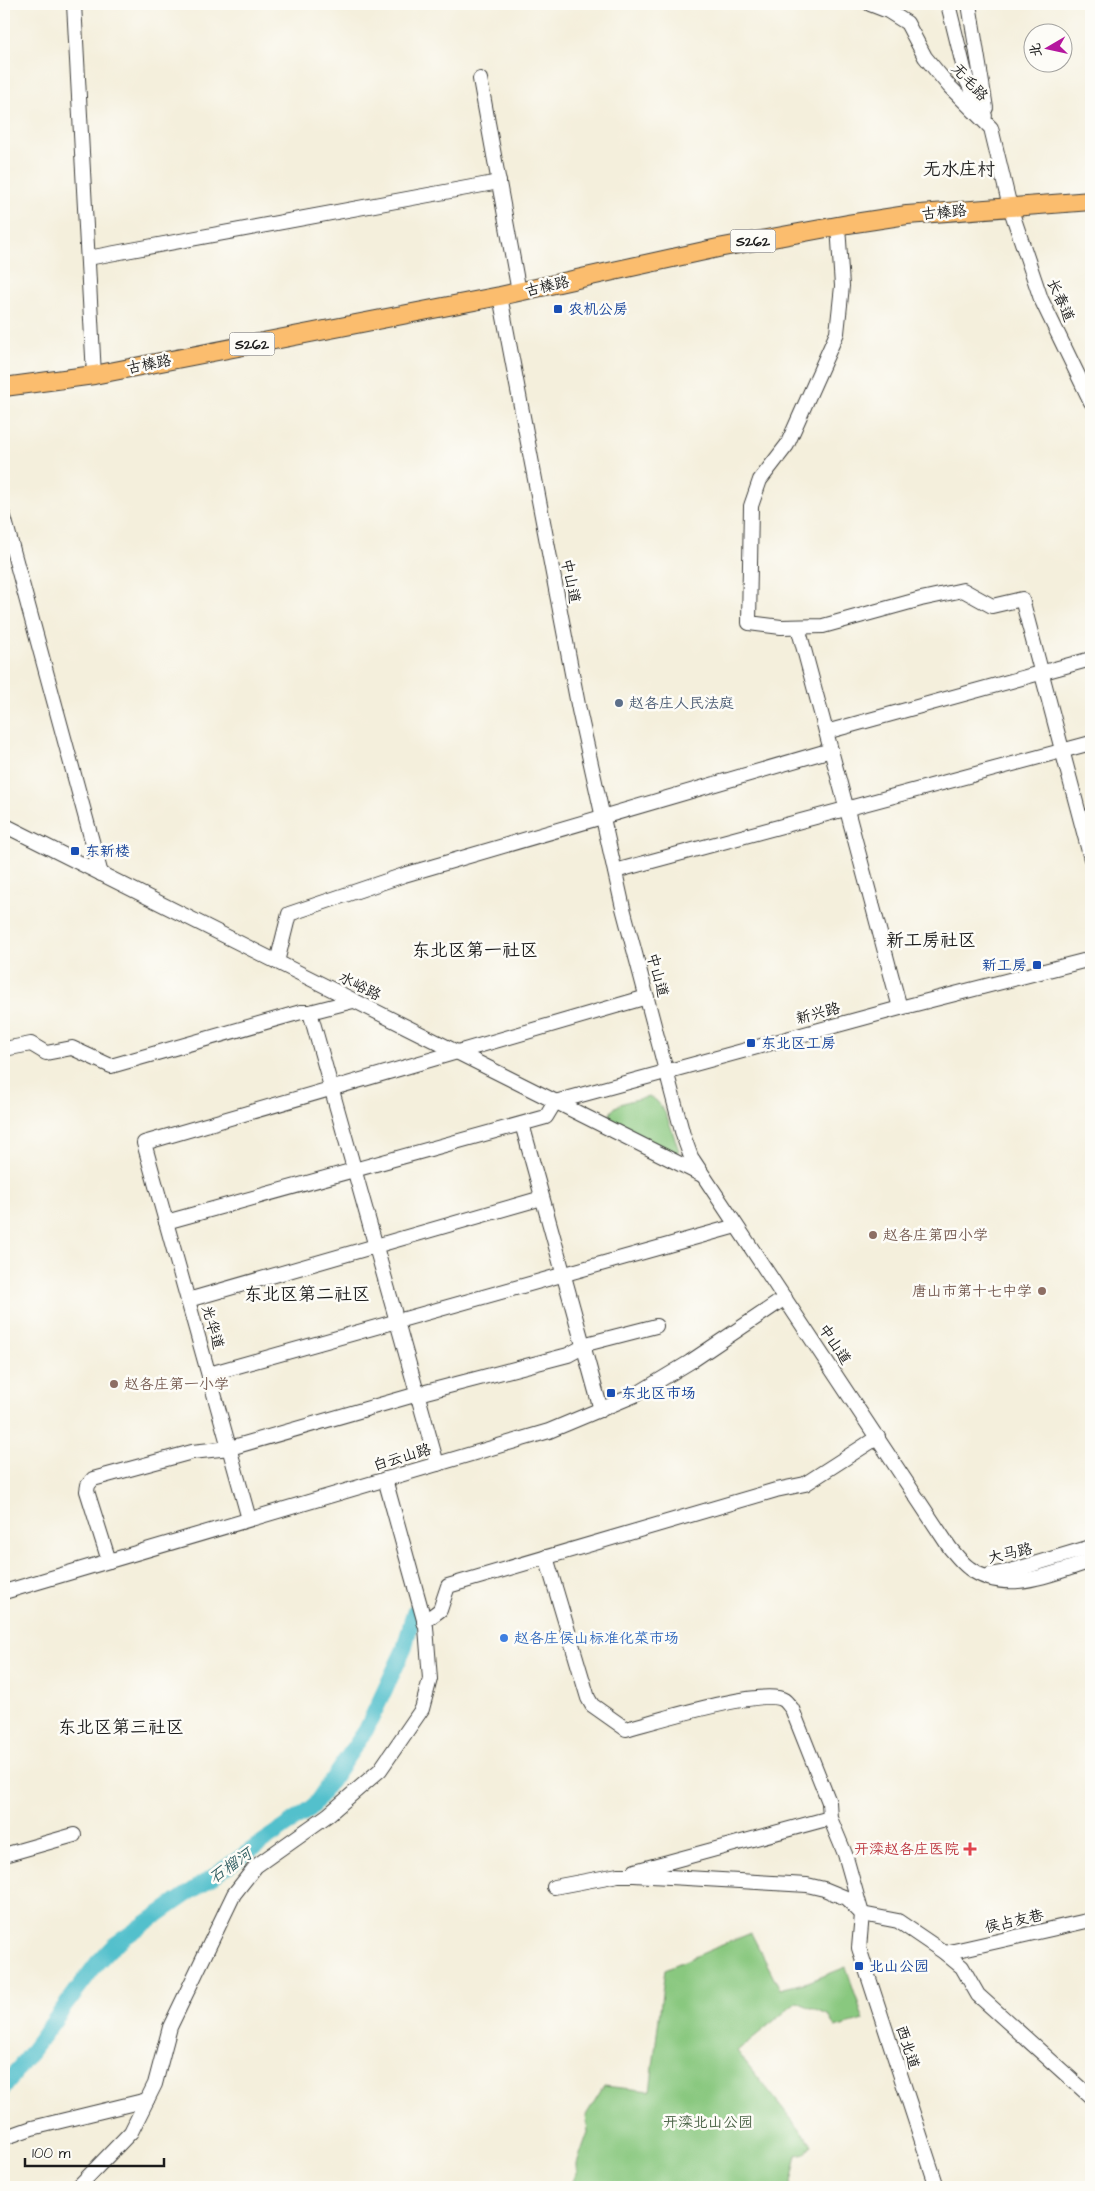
<svg xmlns="http://www.w3.org/2000/svg" width="1095" height="2191" viewBox="0 0 1095 2191" font-family="'Architects Daughter','LXGW WenKai TC',sans-serif">
<style>
.green{fill:#89c87f;stroke:#52724e}
.lines{fill:none;stroke-linecap:round;stroke-linejoin:round}
.river{stroke:#53c0cc;stroke-width:16}
.minor-casing{stroke:#3c3c39;stroke-width:16}
.major-casing{stroke:#3c3c39;stroke-width:20}
.minor{stroke:#fff;stroke-width:14}
.major{stroke:#fbbd6e;stroke-width:18}
.transit-dot{fill:#1a4fb4;stroke:#fdfcf7;stroke-width:2}
.service-dot{fill:#5c6f8a;stroke:#fdfcf7;stroke-width:2}
.education-dot{fill:#8d6e63;stroke:#fdfcf7;stroke-width:2}
.shop-dot{fill:#3f7fe0;stroke:#fdfcf7;stroke-width:2}
.health-dot{fill:#e0444e;stroke:#fdfcf7;stroke-width:2}
.labels{text-anchor:middle;stroke-width:5;stroke-linejoin:round;paint-order:stroke}
.shield{fill:#fdfcf7;stroke:#605f5e;stroke-width:1}
.shield-label{font-size:14px;font-weight:bold;fill:#1c1c1c}
.street-label{font-size:15px;fill:#1c1c1c;stroke:#fdfcf7}
.transit-label{font-size:15px;fill:#164399;stroke:#fdfcf7;text-anchor:start}
.service-label{font-size:15px;fill:#4e5e75;stroke:#fdfcf7;text-anchor:start}
.education-label{font-size:15px;fill:#785e54;stroke:#fdfcf7;text-anchor:start}
.shop-label{font-size:15px;fill:#366cbe;stroke:#fdfcf7;text-anchor:start}
.health-label{font-size:15px;fill:#be3a42;stroke:#fdfcf7;text-anchor:end}
.park-label{font-size:15px;fill:#486144;stroke:#fdfcf7}
.water-label{font-size:16px;font-style:italic;fill:#325e62;stroke:#fdfcf7}
.quarter-label{font-size:18px;fill:#1c1c1c;stroke:#fdfcf7}
</style>
<rect width="100%" height="100%" fill="#fdfcf7"/>
<filter id="ink" filterUnits="userSpaceOnUse"><feTurbulence type="fractalNoise" baseFrequency=".02" numOctaves="2"/><feDisplacementMap in="SourceGraphic" scale="10" xChannelSelector="R" yChannelSelector="G"/><feConvolveMatrix kernelMatrix="1 2 1 2 8 2 1 2 1" color-interpolation-filters="sRGB"/></filter>
<filter id="wash" filterUnits="userSpaceOnUse"><feTurbulence type="fractalNoise" baseFrequency=".0096" numOctaves="4" result="noise"/><feDisplacementMap in="SourceGraphic" scale="20" xChannelSelector="R" yChannelSelector="G"/><feGaussianBlur stdDeviation="1.12" result="paint"/><feColorMatrix in="noise" values="0 0 0 0 0 0 0 0 0 0 0 0 0 0 0 0 0 1.4 0 .05"/><feComposite in="paint" operator="in"/></filter>
<g filter="url(#wash)">
<rect width="100%" height="100%" fill="#f4efdc"/>
<!-- green -->
<g class="green">
<path d="M 650,1097 C 666,1102 673,1136 679,1150 L 676,1155 L 612,1124 L 609,1119 C 610,1101 637,1100 650,1097 Z"/>
<path d="M 751,1933 L 780,1989 L 808,1982 L 846,1967 L 864,2020 L 835,2028 L 828,2015 L 797,2002 L 737,2051 L 812,2145 L 806,2153 L 797,2155 L 790,2187 L 570,2187 L 577,2173 L 577,2163 L 588,2132 L 586,2115 L 604,2086 L 650,2091 L 665,1969 Z"/>
</g>
<g class="lines">
<!-- river -->
<path class="river" d="M 4,2088 L 97,1963 L 114,1945 L 313,1807 L 366,1730 L 404,1649 L 414,1612"/>
</g>
</g>
<g filter="url(#ink)">
<g class="lines">
<!-- minor casing -->
<g class="minor-casing">
<g id="minor">
<path d="M 74,4 L 94,375"/>
<path d="M 870,4 L 888,11 L 907,23 L 925,57 L 949,86 L 991,128 L 1010,207 L 1041,299 L 1091,402"/>
<path d="M 948,4 L 967,81 L 985,116"/>
<path d="M 969,4 L 986,108"/>
<path d="M 480,79 L 519,292"/>
<path d="M 838,226 L 842,286 L 837,333 L 787,445 L 760,480 L 751,506 L 749,623 L 781,627 L 823,626 L 921,599 L 963,590 L 992,606 L 1022,599 L 1091,859"/>
<path d="M 88,258 L 499,182"/>
<path d="M 500,296 L 579,710 L 623,908 L 683,1135 L 691,1157 L 950,1548 C 956,1555 962,1563 969,1568 C 1006,1596 1053,1573 1091,1561"/>
<path d="M 4,517 L 101,874"/>
<path d="M 798,627 L 900,1008"/>
<path d="M 826,732 L 1091,659"/>
<path d="M 4,825 L 702,1175"/>
<path d="M 615,871 L 1091,743"/>
<path d="M 277,962 L 289,914 L 404,875 L 831,750"/>
<path d="M 353,1001 L 310,1012 L 437,1464"/>
<path d="M 4,1049 L 31,1044 L 46,1053 L 72,1048 L 111,1066 L 301,1012 L 310,1012"/>
<path d="M 555,1102 L 900,1008 L 1091,959"/>
<path d="M 522,1124 L 601,1410"/>
<path d="M 166,1222 L 546,1117 L 555,1102"/>
<path d="M 188,1300 L 542,1198"/>
<path d="M 209,1374 L 736,1226"/>
<path d="M 249,1519 L 144,1143 L 647,997"/>
<path d="M 546,1557 L 588,1698 L 592,1705 L 626,1729 C 653,1722 764,1687 784,1700 C 787,1702 790,1707 792,1709 L 829,1802 L 830,1818 L 845,1854 L 862,1914 L 859,1948 L 937,2187"/>
<path d="M 109,1561 L 87,1491 L 88,1485 L 93,1479 L 192,1452 L 230,1448 L 418,1394 L 568,1355 L 590,1343 L 656,1326"/>
<path d="M 990,1575 L 1007,1572 L 1091,1547"/>
<path d="M 4,1592 L 549,1431 L 635,1395 L 690,1362 L 785,1298"/>
<path d="M 424,1622 L 440,1610 L 448,1586 L 776,1490 L 805,1484 L 878,1437"/>
<path d="M 4,1855 L 74,1835"/>
<path d="M 635,1871 L 830,1818"/>
<path d="M 554,1887 L 618,1875 L 634,1875 L 807,1885 L 824,1889 L 846,1898 L 862,1914 L 898,1921 L 945,1953 L 962,1967 L 978,1995 L 1091,2097"/>
<path d="M 945,1953 L 1091,1920"/>
<path d="M 4,2138 L 32,2128 L 147,2100"/>
<path d="M 78,2187 L 131,2132 L 155,2084 L 170,2027 L 234,1894 L 256,1866 L 328,1815 L 380,1770 L 422,1709 L 430,1679 L 426,1627 L 385,1479"/>
</g>
</g>
<!-- major casing -->
<g class="major-casing">
<path id="major" d="M 4,387 L 94,375 L 500,296 L 718,248 L 848,224 L 907,215 L 1091,201"/>
</g>
<!-- minor -->
<use href="#minor" class="minor"/>
<!-- major -->
<use href="#major" class="major"/>
</g>
</g>
<!-- markers -->
<g class="transit-dot">
<rect x="553" y="304" width="10" height="10" rx="2.5"/>
<rect x="70" y="846" width="10" height="10" rx="2.5"/>
<rect x="1032" y="960" width="10" height="10" rx="2.5"/>
<rect x="746" y="1038" width="10" height="10" rx="2.5"/>
<rect x="606" y="1388" width="10" height="10" rx="2.5"/>
<rect x="854" y="1961" width="10" height="10" rx="2.5"/>
</g>
<circle class="service-dot" cx="619" cy="703" r="5"/>
<g class="education-dot">
<circle cx="873" cy="1235" r="5"/>
<circle cx="1042" cy="1291" r="5"/>
<circle cx="114" cy="1384" r="5"/>
</g>
<circle class="shop-dot" cx="504" cy="1638" r="5"/>
<path class="health-dot" d="M967.5 1841.5h5v5h5v5h-5v5h-5v-5h-5v-5h5z"/>
<g class="labels">
<!-- shield labels -->
<g class="shield">
<rect x="730.5" y="229.5" width="45" height="23" rx="4"/>
<rect x="229.5" y="332.5" width="45" height="23" rx="4"/>
</g>
<g class="shield-label">
<text x="753" y="246">S262</text>
<text x="252" y="349">S262</text>
</g>
<!-- street labels -->
<g class="street-label">
<text transform="translate(970 82) rotate(47)" y="5">无毛路</text>
<text transform="translate(944 212) rotate(-5)" y="5">古榛路</text>
<text transform="translate(547 286) rotate(-13)" y="5">古榛路</text>
<text transform="translate(1061 300) rotate(66)" y="5">长春道</text>
<text transform="translate(149 364) rotate(-11)" y="5">古榛路</text>
<text transform="translate(571 581) rotate(79)" y="5">中山道</text>
<text transform="translate(658 975) rotate(75)" y="5">中山道</text>
<text transform="translate(360 986) rotate(27)" y="5">水峪路</text>
<text transform="translate(818 1013) rotate(-15)" y="5">新兴路</text>
<text transform="translate(213 1327) rotate(74)" y="5">光华道</text>
<text transform="translate(835 1344) rotate(56)" y="5">中山道</text>
<text transform="translate(402 1457) rotate(-17)" y="5">白云山路</text>
<text transform="translate(1010 1553) rotate(-13)" y="5">大马路</text>
<text transform="translate(1014 1921) rotate(-13)" y="5">侯占友巷</text>
<text transform="translate(908 2047) rotate(72)" y="5">西北道</text>
</g>
<!-- transit labels -->
<g class="transit-label">
<text x="568" y="314">农机公房</text>
<text x="85" y="856">东新楼</text>
<text x="1027" y="970" text-anchor="end">新工房</text>
<text x="761" y="1048">东北区工房</text>
<text x="621" y="1398">东北区市场</text>
<text x="869" y="1971">北山公园</text>
</g>
<!-- service labels -->
<g class="service-label">
<text x="629" y="708">赵各庄人民法庭</text>
</g>
<!-- education labels -->
<g class="education-label">
<text x="883" y="1240">赵各庄第四小学</text>
<text x="1032" y="1296" text-anchor="end">唐山市第十七中学</text>
<text x="124" y="1389">赵各庄第一小学</text>
</g>
<!-- shop labels -->
<g class="shop-label">
<text x="514" y="1643">赵各庄侯山标准化菜市场</text>
</g>
<!-- health labels -->
<g class="health-label">
<text x="959" y="1854">开滦赵各庄医院</text>
</g>
<!-- park labels -->
<g class="park-label">
<text x="708" y="2127">开滦北山公园</text>
</g>
<!-- water labels -->
<g class="water-label">
<text transform="translate(230 1865) rotate(-35)" y="6">石榴河</text>
</g>
<!-- quarter labels -->
<g class="quarter-label">
<text x="959" y="175">无水庄村</text>
<text x="931" y="946">新工房社区</text>
<text x="475" y="956">东北区第一社区</text>
<text x="307" y="1300">东北区第二社区</text>
<text x="121" y="1733">东北区第三社区</text>
</g>
</g>
<!-- margin -->
<rect width="1095" height="2191" fill="none" stroke="#fdfcf7" stroke-width="20"/>
<!-- north arrow -->
<g transform="translate(1048 48) rotate(261)"><circle r="24" fill="#fdfcf7" stroke="#a3a29f"/>
<path d="M0-4L9 19L0 12L-9 19Z" fill="#b5179e"/>
<text y="-8" font-size="14" font-weight="bold" text-anchor="middle" fill="#1c1c1c">北</text>
</g>
<!-- scale -->
<path d="M25 2158v8h139v-8" fill="none" stroke="#1c1c1c" stroke-width="2.5"/>
<text x="32" y="2158" font-size="15" fill="#1c1c1c" stroke="#fdfcf7" stroke-width="4" paint-order="stroke">100 m</text>
</svg>
